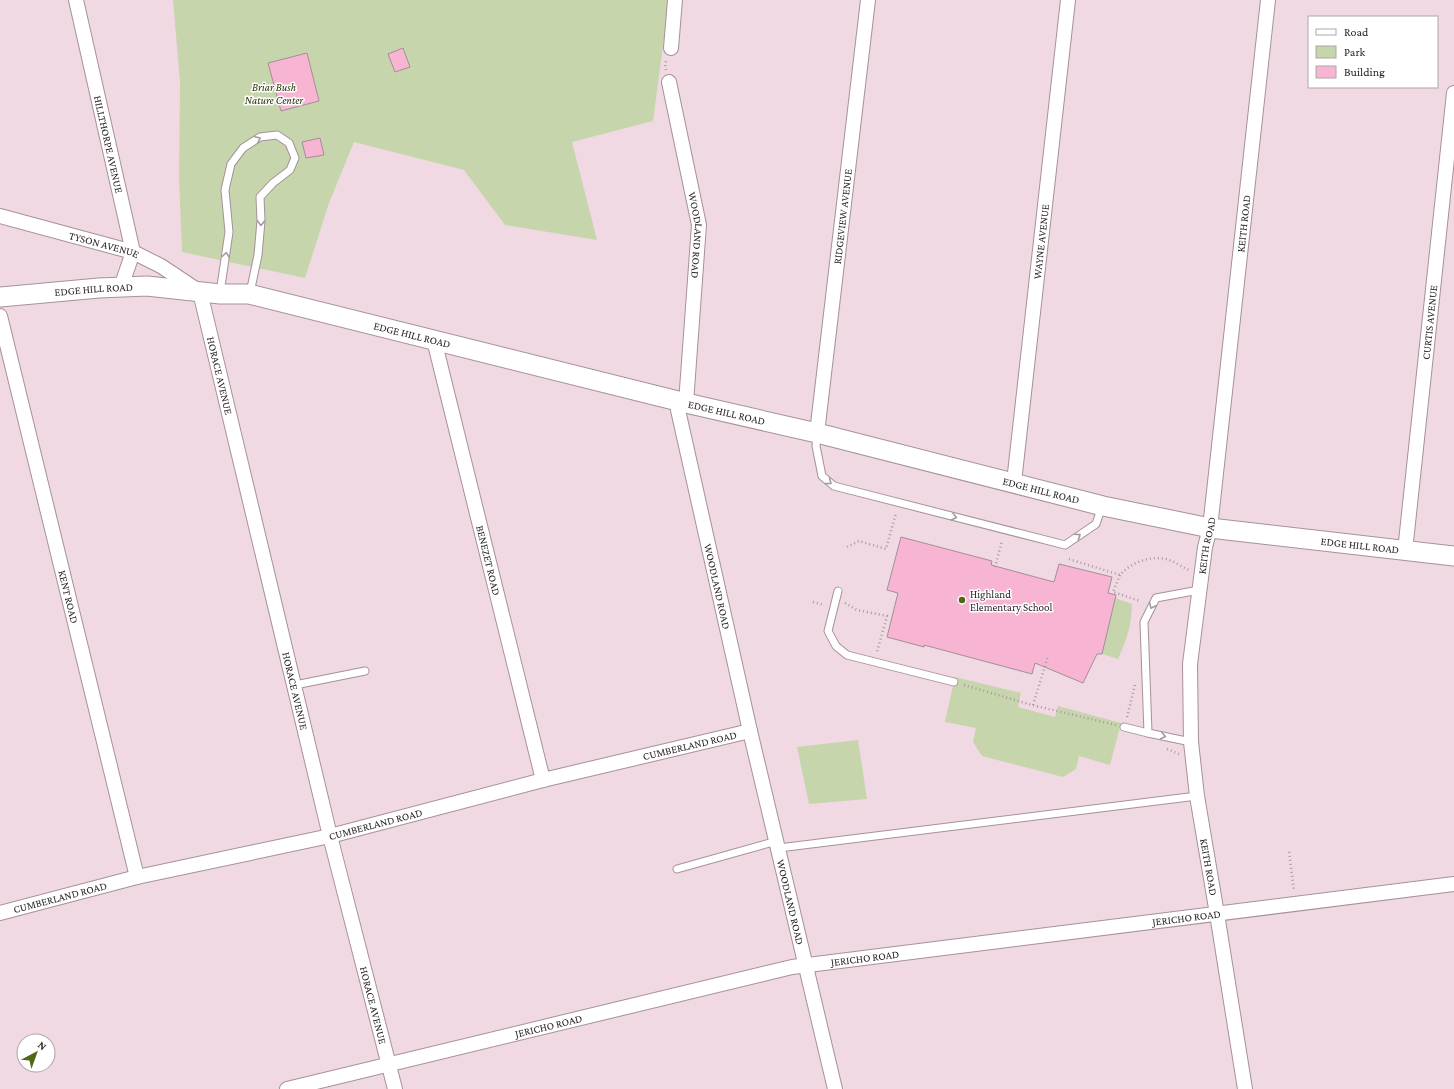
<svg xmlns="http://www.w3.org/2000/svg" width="1454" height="1089" viewBox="0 0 1454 1089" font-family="'Crimson Pro',serif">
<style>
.green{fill:#c7d5ac}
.building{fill:#f7b5d3;stroke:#a38e97}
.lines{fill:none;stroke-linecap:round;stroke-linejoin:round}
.lane-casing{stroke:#a6919a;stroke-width:9}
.street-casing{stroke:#a6919a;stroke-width:16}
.secondary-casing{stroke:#a6919a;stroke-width:21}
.path{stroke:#aa99a0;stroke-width:2.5;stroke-dasharray:1 3;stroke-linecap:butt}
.lane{stroke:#fff;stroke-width:7}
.street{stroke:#fff;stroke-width:14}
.secondary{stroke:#fff;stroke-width:19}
.oneway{stroke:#a09c9e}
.poi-dot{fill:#526714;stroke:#fff;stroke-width:1.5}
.labels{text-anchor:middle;stroke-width:3;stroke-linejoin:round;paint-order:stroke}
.park-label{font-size:11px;font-style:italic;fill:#293505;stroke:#fff}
.street-label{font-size:11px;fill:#2c2428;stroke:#fff}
.poi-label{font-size:11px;fill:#2c2428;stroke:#fff;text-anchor:start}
</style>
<rect width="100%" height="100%" fill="#f0d9e2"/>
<!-- green -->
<g class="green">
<path d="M 173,0 L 669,0 L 653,121 L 572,142 L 597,240 L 505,225 L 464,170 L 354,142 L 329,203 L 305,278 L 182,252 L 179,179 L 180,82 Z"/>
<path d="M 1115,598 L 1132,604 C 1132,625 1126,641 1118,659 L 1102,654 Z"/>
<path d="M 955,677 L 1021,693 L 1018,707 L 1055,717 L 1058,706 L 1121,723 L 1110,765 L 1079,756 L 1076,769 L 1063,777 L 982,756 L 973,742 L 976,728 L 945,722 Z"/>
<path d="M 858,740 L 867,799 L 809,804 L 797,747 Z"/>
</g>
<!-- building -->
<g class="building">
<path d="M 403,48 L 410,67 L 395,72 L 388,54 Z"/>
<path d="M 307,53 L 319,101 L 281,111 L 268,63 Z"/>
<path d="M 320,138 L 324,155 L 306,158 L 302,142 Z"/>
<path d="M 901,537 L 992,561 L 991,565 L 1054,582 L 1059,564 L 1112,577 L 1108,593 L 1116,595 L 1102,654 L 1097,654 L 1083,683 L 1035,663 L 1032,674 L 924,645 L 924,647 L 887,637 L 898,593 L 887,590 Z"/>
</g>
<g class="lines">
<!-- lane casing -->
<g class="lane-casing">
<g id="lane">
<path d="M 220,293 L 229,232 L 225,190 L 231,164 L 243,148 L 260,137 L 277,135 L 289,143 L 295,158 L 290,170 L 273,183 L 260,197 L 261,221 L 258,255 L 250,293"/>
<path d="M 817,433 L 816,446 L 822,476 L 834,486 L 1065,545 L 1096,524 L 1102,506"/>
<path d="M 838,591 L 828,631 L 836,646 L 847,655 L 954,682"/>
<path d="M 295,685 L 365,671"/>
<path d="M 1124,727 L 1148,733"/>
<path d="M 1191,742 L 1148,733 L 1144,622 L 1156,598 L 1199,590"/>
<path d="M 779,848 L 1197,796"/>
<path d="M 677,869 L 777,841"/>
</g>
</g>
<!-- street casing -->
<g class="street-casing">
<g id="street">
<path id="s1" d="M 76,0 L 133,252 L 121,287"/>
<path d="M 671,48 L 675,0"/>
<path id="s2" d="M 669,82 L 699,225 L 686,403 L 678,410 L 750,731 L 835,1089"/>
<path id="s3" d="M 0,216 L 133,252 L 161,266 L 200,292 L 330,836 L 395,1089"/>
<path id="s4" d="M 0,316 L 137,877"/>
<path id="s5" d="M 434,340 L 543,780"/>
<path id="s6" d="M 817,433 L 868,0"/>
<path id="s7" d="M 1014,482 L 1068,0"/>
<path id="s8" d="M 1405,551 L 1454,93"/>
<path id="s9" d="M 0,913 L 137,877 L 330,836 L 543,780 L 750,731"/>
<path id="s10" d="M 287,1089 L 792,967 L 1454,884"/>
<path id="s11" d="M 1245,1089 L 1217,914 L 1197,796 L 1191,742 L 1190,664 L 1205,547 L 1210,528 L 1268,0"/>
</g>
</g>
<!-- secondary casing -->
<g class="secondary-casing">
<g id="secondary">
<path id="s12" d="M 0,297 L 99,288 L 147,286 L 220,294 L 249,294 L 686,403 L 817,433 L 1103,506 L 1210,528 L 1454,556"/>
</g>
</g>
<!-- path -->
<g class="path">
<path d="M 666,70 L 665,67 L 666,60"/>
<path d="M 847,547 L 859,541 L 886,549 L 896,513"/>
<path d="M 1069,559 L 1120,575 C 1132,562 1148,556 1166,559 C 1174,561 1182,567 1189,570"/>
<path d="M 995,567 L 1002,541"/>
<path d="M 1120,575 L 1113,592 L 1140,601"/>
<path d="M 813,602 L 824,605"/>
<path d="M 845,603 L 857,610 L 887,616 L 877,652"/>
<path d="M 964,685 L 1032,705 L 1116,725"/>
<path d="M 1033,705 L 1048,656"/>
<path d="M 1127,717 L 1135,685"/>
<path d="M 1167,749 L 1179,754"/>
<path d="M 1289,852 L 1294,891"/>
</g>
<!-- lane -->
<use href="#lane" class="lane"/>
<!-- street -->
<use href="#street" class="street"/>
<!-- secondary -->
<use href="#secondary" class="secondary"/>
</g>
<!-- one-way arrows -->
<defs><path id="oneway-chevron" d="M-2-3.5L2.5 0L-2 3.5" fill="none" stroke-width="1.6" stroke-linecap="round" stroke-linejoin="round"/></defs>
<g class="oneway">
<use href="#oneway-chevron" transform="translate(258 139) rotate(-25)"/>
<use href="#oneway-chevron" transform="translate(261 223) rotate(92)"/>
<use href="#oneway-chevron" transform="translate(226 255) rotate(-82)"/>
<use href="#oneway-chevron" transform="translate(829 482) rotate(37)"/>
<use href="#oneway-chevron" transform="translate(954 517) rotate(14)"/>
<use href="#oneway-chevron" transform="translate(1078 536) rotate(-34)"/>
<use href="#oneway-chevron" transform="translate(1152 606) rotate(116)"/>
<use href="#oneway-chevron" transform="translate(1163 736) rotate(12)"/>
</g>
<!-- markers -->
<circle class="poi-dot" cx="962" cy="600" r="4"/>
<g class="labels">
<!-- park labels -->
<g class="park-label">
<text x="274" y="91">Briar Bush<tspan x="274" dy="13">Nature Center</tspan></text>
</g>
<!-- street labels -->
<g class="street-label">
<text dy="4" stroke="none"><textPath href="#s1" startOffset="148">HILLTHORPE AVENUE</textPath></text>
<text dy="4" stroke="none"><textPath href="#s6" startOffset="218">RIDGEVIEW AVENUE</textPath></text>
<text dy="4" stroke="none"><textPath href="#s11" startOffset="873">KEITH ROAD</textPath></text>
<text dy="4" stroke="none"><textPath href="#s2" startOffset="156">WOODLAND ROAD</textPath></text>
<text dy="4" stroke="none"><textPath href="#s7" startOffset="242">WAYNE AVENUE</textPath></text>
<text dy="4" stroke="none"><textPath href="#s3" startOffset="108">TYSON AVENUE</textPath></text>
<text dy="4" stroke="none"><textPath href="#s12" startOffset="94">EDGE HILL ROAD</textPath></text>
<text dy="4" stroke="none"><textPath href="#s8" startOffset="230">CURTIS AVENUE</textPath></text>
<text dy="4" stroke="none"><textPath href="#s12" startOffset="418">EDGE HILL ROAD</textPath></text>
<text dy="4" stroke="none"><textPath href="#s3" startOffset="302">HORACE AVENUE</textPath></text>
<text dy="4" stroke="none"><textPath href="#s12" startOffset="742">EDGE HILL ROAD</textPath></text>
<text dy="4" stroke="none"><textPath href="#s12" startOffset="1066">EDGE HILL ROAD</textPath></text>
<text dy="4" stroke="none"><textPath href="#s11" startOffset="549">KEITH ROAD</textPath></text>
<text dy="4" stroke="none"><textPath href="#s12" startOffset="1390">EDGE HILL ROAD</textPath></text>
<text dy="4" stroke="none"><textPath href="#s5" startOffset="227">BENEZET ROAD</textPath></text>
<text dy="4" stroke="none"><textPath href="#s2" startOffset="516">WOODLAND ROAD</textPath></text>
<text dy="4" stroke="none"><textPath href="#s4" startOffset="289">KENT ROAD</textPath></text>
<text dy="4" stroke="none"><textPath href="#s3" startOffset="626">HORACE AVENUE</textPath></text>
<text dy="4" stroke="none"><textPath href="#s9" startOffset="710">CUMBERLAND ROAD</textPath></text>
<text dy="4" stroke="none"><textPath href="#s9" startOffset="386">CUMBERLAND ROAD</textPath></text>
<text transform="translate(1209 867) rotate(80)" y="4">KEITH ROAD</text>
<text dy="4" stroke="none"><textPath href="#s9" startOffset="62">CUMBERLAND ROAD</textPath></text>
<text dy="4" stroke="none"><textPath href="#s2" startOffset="840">WOODLAND ROAD</textPath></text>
<text dy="4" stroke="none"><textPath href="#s10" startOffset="917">JERICHO ROAD</textPath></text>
<text dy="4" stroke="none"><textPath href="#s10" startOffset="593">JERICHO ROAD</textPath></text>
<text dy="4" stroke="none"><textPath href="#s3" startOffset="950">HORACE AVENUE</textPath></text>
<text dy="4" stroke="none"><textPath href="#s10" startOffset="269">JERICHO ROAD</textPath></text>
</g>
<!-- poi labels -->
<g class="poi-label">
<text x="970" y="598">Highland<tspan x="970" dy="13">Elementary School</tspan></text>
</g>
</g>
<!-- legend -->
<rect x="1308" y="16" width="130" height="72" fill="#ffffff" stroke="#aba7a9"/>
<rect x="1316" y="29" width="20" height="6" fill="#ffffff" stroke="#aba7a9"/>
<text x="1344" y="36" font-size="12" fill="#2c2428">Road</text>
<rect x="1316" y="46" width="20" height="12" fill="#c7d5ac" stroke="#aba7a9"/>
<text x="1344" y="56" font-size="12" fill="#2c2428">Park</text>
<rect x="1316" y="66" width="20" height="12" fill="#f7b5d3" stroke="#aba7a9"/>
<text x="1344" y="76" font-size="12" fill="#2c2428">Building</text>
<!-- north arrow -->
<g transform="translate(36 1053) rotate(41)"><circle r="19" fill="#ffffff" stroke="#aba7a9"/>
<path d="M0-3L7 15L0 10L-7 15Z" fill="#526714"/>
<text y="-6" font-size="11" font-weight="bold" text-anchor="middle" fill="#2c2428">N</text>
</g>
</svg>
